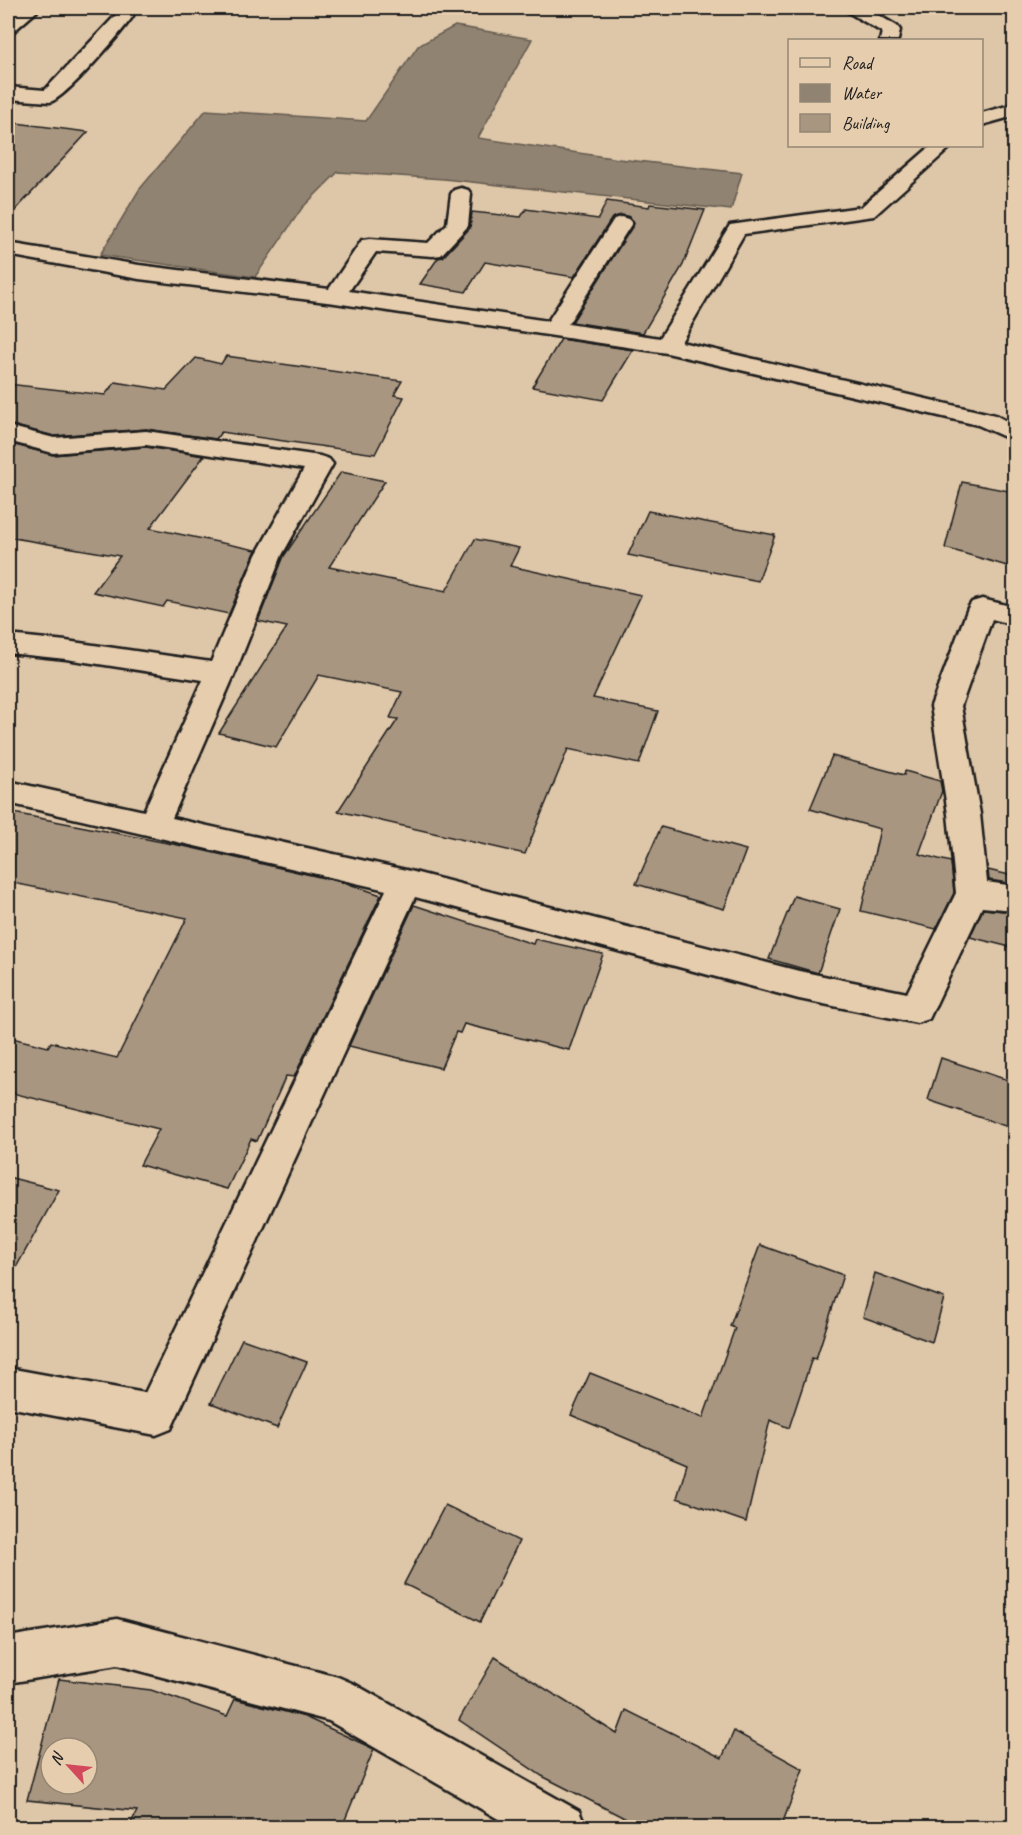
<svg xmlns="http://www.w3.org/2000/svg" width="1022" height="1835" viewBox="0 0 1022 1835" font-family="Caveat,sans-serif">
<style>
.water{fill:#918371;stroke:#625a4f;stroke-width:1.5}
.building{fill:#a89681;stroke:#1c1c1c;stroke-width:1.5;fill-rule:evenodd}
.lines{fill:none;stroke-linecap:round;stroke-linejoin:round}
.minor-casing{stroke:#1c1c1c;stroke-width:5}
.minor{fill:#e6cdae;fill-rule:evenodd}
</style>
<rect width="100%" height="100%" fill="#dec6a8"/>
<filter id="ink" filterUnits="userSpaceOnUse"><feTurbulence type="fractalNoise" baseFrequency=".0167" numOctaves="2"/><feDisplacementMap in="SourceGraphic" scale="12" xChannelSelector="R" yChannelSelector="G"/><feConvolveMatrix kernelMatrix="1 2 1 2 8 2 1 2 1" color-interpolation-filters="sRGB"/></filter>
<g filter="url(#ink)">
<!-- water -->
<path class="water" d="M 455,26 L 532,39 L 478,138 L 619,159 L 742,173 L 731,210 L 444,179 L 338,172 L 302,208 L 255,277 L 100,255 L 139,190 L 206,110 L 366,121 L 418,46 Z"/>
<!-- building -->
<g class="building">
<path d="M 8,122 L 88,132 L 8,218 Z"/>
<path d="M 607,201 L 649,207 L 650,204 L 705,210 L 683,265 L 643,333 L 572,322 L 634,224 L 630,217 L 622,215 L 612,218 L 574,277 L 485,262 L 466,292 L 420,284 L 438,258 L 443,257 L 470,228 L 472,212 L 521,217 L 526,209 L 598,219 Z"/>
<path d="M 561,339 L 633,350 L 603,400 L 532,387 Z"/>
<path d="M 226,356 L 402,381 L 394,395 L 404,397 L 375,454 L 221,432 L 216,439 L 146,429 L 54,436 L 8,424 L 8,384 L 105,395 L 115,382 L 166,390 L 196,358 L 221,364 Z"/>
<path d="M 8,443 L 53,455 L 146,447 L 204,456 L 150,528 L 256,550 L 229,614 L 167,601 L 163,607 L 93,592 L 120,556 L 8,537 Z"/>
<path d="M 341,472 L 385,481 L 329,567 L 446,591 L 475,539 L 519,548 L 510,566 L 641,595 L 593,698 L 658,711 L 639,764 L 568,749 L 525,854 L 338,811 L 398,719 L 390,718 L 402,692 L 319,675 L 276,747 L 219,733 L 287,627 L 258,621 L 284,556 Z"/>
<path d="M 962,482 L 1014,492 L 1014,568 L 945,548 Z"/>
<path d="M 648,511 L 775,535 L 758,581 L 628,555 Z"/>
<path d="M 832,756 L 904,775 L 905,771 L 940,781 L 942,791 L 919,854 L 951,862 L 954,893 L 936,929 L 861,911 L 880,829 L 810,809 Z"/>
<path d="M 8,812 L 188,847 L 346,883 L 381,895 L 294,1077 L 286,1076 L 257,1141 L 251,1139 L 227,1189 L 140,1165 L 159,1129 L 8,1092 L 8,1037 L 48,1047 L 51,1042 L 117,1058 L 187,918 L 8,882 Z"/>
<path d="M 661,827 L 746,850 L 724,909 L 636,884 Z"/>
<path d="M 988,870 L 1014,876 L 1014,884 L 989,880 Z"/>
<path d="M 794,896 L 840,909 L 818,973 L 769,959 Z"/>
<path d="M 414,905 L 533,944 L 535,939 L 603,954 L 569,1050 L 464,1024 L 460,1033 L 456,1032 L 441,1068 L 349,1046 Z"/>
<path d="M 983,909 L 1014,912 L 1014,948 L 970,937 Z"/>
<path d="M 941,1058 L 1014,1082 L 1014,1129 L 928,1100 Z"/>
<path d="M 8,1177 L 59,1190 L 8,1282 Z"/>
<path d="M 760,1245 L 843,1275 L 816,1359 L 812,1358 L 789,1428 L 770,1420 L 746,1522 L 677,1498 L 687,1464 L 571,1415 L 590,1373 L 703,1418 L 735,1328 L 730,1326 Z"/>
<path d="M 875,1273 L 944,1298 L 932,1342 L 863,1317 Z"/>
<path d="M 242,1339 L 307,1362 L 277,1428 L 211,1403 Z"/>
<path d="M 445,1505 L 519,1541 L 480,1622 L 404,1584 Z"/>
<path d="M 495,1657 L 617,1734 L 626,1710 L 722,1758 L 734,1731 L 803,1769 L 781,1827 L 642,1827 L 542,1776 L 459,1720 Z"/>
<path d="M 59,1679 L 151,1690 L 227,1716 L 235,1699 L 305,1717 L 374,1749 L 342,1827 L 129,1827 L 137,1811 L 27,1800 ZM 51,1748 L 87,1748 L 87,1784 L 51,1784 Z"/>
</g>
<g class="lines">
<!-- minor casing -->
<g class="minor-casing">
<g id="minor">
<path d="M 8,8 L 34,8 L 37,11 L 14,31 L 8,32 L 8,19 L 13,14 L 8,13 Z"/>
<path d="M 118,8 L 134,8 L 133,16 C 121,33 67,97 50,102 L 8,99 L 8,87 L 45,90 L 116,15 Z"/>
<path d="M 846,8 L 866,8 L 897,26 L 900,30 L 898,40 L 880,40 L 882,32 L 848,12 Z"/>
<path d="M 1014,104 L 1014,116 L 982,125 L 982,113 Z"/>
<path d="M 931,146 L 952,146 L 874,216 L 744,234 L 681,342 L 995,415 L 1014,425 L 1014,441 L 978,425 L 667,353 L 335,303 L 139,279 L 8,255 L 8,243 L 139,265 L 329,289 L 362,240 L 370,239 L 428,243 L 447,224 L 451,194 L 454,190 L 461,188 L 468,190 L 471,194 L 468,226 L 441,255 L 433,256 L 376,252 L 349,291 L 548,321 L 614,219 L 621,217 L 628,219 L 632,223 L 568,324 L 660,338 L 730,225 L 861,207 Z"/>
<path d="M 8,426 L 54,438 L 146,431 L 320,456 L 329,459 L 333,464 L 282,555 L 235,673 L 172,818 L 406,870 L 799,971 L 907,993 L 956,893 L 948,814 L 931,706 L 968,608 L 972,602 L 982,599 L 1014,607 L 1014,625 L 992,619 L 961,706 L 980,814 L 987,882 L 1014,886 L 1014,910 L 982,907 L 929,1019 L 917,1023 L 799,999 L 415,897 L 171,1429 L 156,1435 L 8,1407 L 8,1368 L 145,1393 L 386,890 L 8,803 L 8,781 L 144,811 L 203,680 L 66,659 L 8,653 L 8,635 L 66,641 L 211,662 L 256,555 L 304,469 L 146,445 L 53,453 L 8,441 Z"/>
<path d="M 117,1619 L 338,1677 L 354,1684 L 579,1811 L 586,1828 L 514,1828 L 329,1721 L 117,1665 L 8,1683 L 8,1637 Z"/>
</g>
</g>
<!-- minor -->
<use href="#minor" class="minor"/>
</g>
</g>
<!-- margin -->
<rect width="1022" height="1835" fill="none" stroke="#e6cdae" stroke-width="30"/>
<rect x="15" y="15" width="992" height="1805" fill="none" stroke="#1c1c1c" stroke-width="2" filter="url(#ink)"/>
<!-- legend -->
<rect x="788" y="39" width="195" height="108" fill="#e6cdae" stroke="#958674" stroke-width="1.5"/>
<rect x="800" y="58" width="30" height="9" fill="#e6cdae" stroke="#958674" stroke-width="1.5"/>
<text x="842" y="69" font-size="18" fill="#1c1c1c">Road</text>
<rect x="800" y="84" width="30" height="18" fill="#918371" stroke="#958674" stroke-width="1.5"/>
<text x="842" y="99" font-size="18" fill="#1c1c1c">Water</text>
<rect x="800" y="114" width="30" height="18" fill="#a89681" stroke="#958674" stroke-width="1.5"/>
<text x="842" y="129" font-size="18" fill="#1c1c1c">Building</text>
<!-- north arrow -->
<g transform="translate(69 1766) rotate(297)"><circle r="28" fill="#e6cdae" stroke="#958674" stroke-width="1.5"/>
<path d="M0-4.5L10 22L0 15L-10 22Z" fill="#d1495b"/>
<text y="-9" font-size="16" font-weight="bold" text-anchor="middle" fill="#1c1c1c">N</text>
</g>
</svg>
